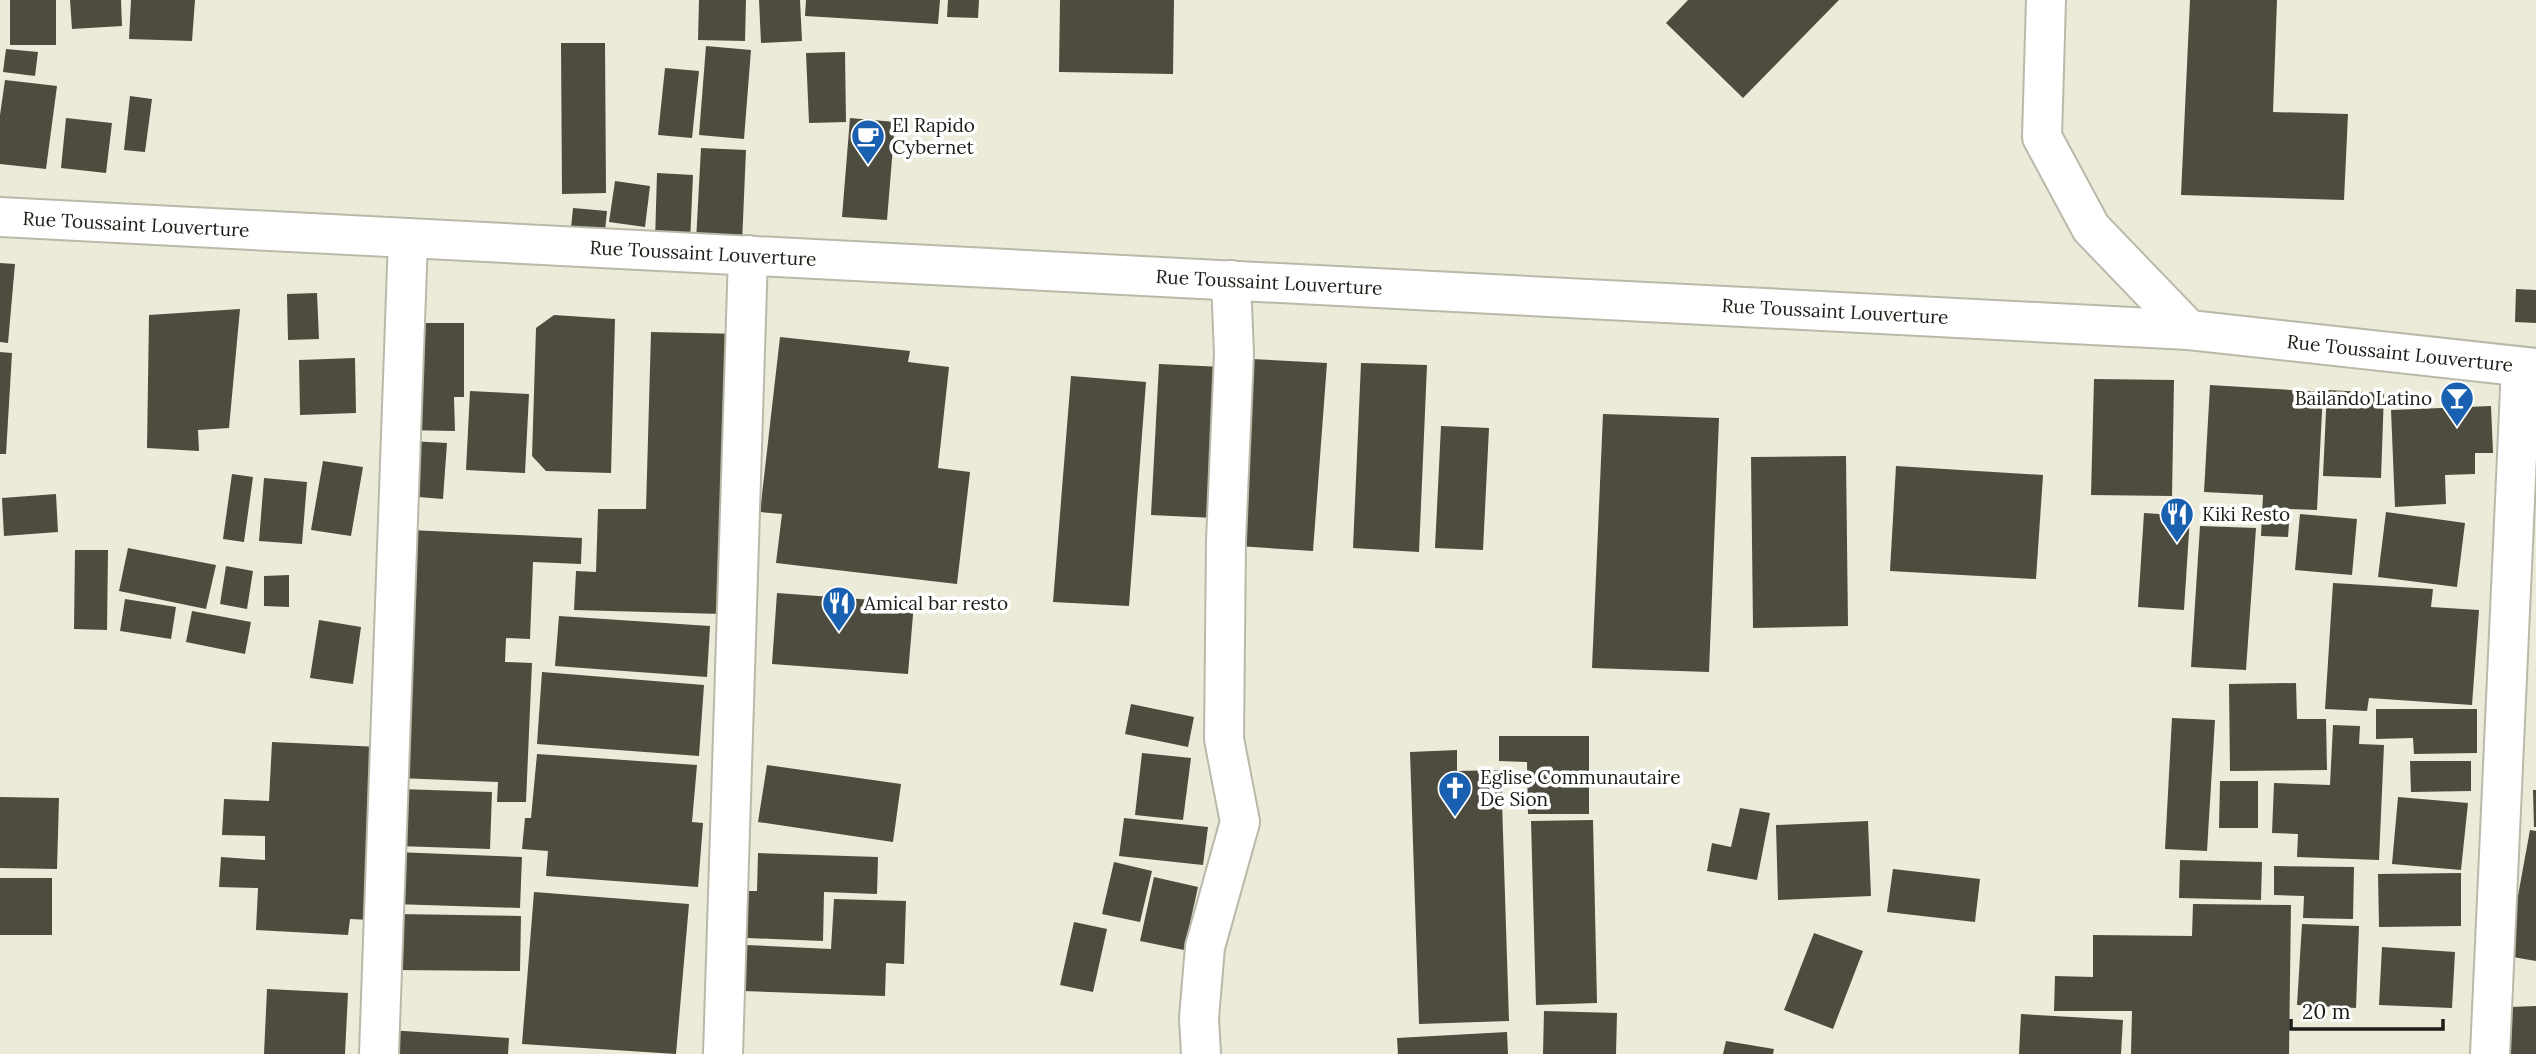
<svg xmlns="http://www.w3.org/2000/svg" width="2536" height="1054" viewBox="0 0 2536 1054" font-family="Lora,serif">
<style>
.building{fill:#4d4c3e}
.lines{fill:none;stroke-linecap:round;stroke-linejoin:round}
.minor-casing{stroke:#bab9a9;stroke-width:42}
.minor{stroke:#fff;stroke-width:38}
.labels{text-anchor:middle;stroke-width:7;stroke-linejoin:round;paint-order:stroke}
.poi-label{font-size:19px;fill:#1d1d17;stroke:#fff;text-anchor:start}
.street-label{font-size:19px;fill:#1d1d17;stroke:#fff}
</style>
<rect width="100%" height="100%" fill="#ecebda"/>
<!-- building -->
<g class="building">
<rect x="10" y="0" width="46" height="45"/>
<path d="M 70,0 L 121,0 L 122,26 L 72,29 Z"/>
<path d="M 131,0 L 195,0 L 192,41 L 129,39 Z"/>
<path d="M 699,0 L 746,0 L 745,41 L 698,40 Z"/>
<path d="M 759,0 L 800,0 L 802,41 L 761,43 Z"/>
<path d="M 806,0 L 940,0 L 938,24 L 805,16 Z"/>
<path d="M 948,0 L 979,0 L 978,18 L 947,17 Z"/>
<path d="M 1060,0 L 1174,0 L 1173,74 L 1059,72 Z"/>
<path d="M 1688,0 L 1839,0 L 1743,98 L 1666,23 Z"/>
<path d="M 2190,0 L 2277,0 L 2273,112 L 2348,114 L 2344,200 L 2181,195 Z"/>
<path d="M 561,43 L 605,43 L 606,193 L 562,194 Z"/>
<path d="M 706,46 L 751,50 L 744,139 L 699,135 Z"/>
<path d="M 6,49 L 38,52 L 35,76 L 3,72 Z"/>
<path d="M 845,52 L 846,122 L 809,123 L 806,53 Z"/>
<path d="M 665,68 L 699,71 L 692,138 L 658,135 Z"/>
<path d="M 5,80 L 57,86 L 46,169 L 0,164 L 0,115 Z"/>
<path d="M 130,96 L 152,99 L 145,152 L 124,150 Z"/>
<path d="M 66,118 L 112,123 L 106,173 L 61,168 Z"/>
<path d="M 850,118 L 895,122 L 887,220 L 842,217 Z"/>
<path d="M 701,148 L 746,150 L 742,243 L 696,241 Z"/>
<path d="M 657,173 L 693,175 L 690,243 L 655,241 Z"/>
<path d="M 615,181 L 650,186 L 645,227 L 609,222 Z"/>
<path d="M 573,208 L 607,211 L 604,241 L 570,238 Z"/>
<path d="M 0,263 L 15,264 L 8,343 L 0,342 Z"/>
<path d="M 2516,289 L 2536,290 L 2536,323 L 2515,322 Z"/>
<path d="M 317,293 L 319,339 L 288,340 L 287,294 Z"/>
<path d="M 240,309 L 229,428 L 198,430 L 199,451 L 147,448 L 149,315 Z"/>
<path d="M 554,315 L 615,319 L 611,473 L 546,471 L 532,456 L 536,328 Z"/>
<path d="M 404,323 L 464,323 L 464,397 L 454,397 L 455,431 L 404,430 Z"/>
<path d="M 651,332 L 743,334 L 723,614 L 574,610 L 576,571 L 596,572 L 598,509 L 646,509 Z"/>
<path d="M 780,337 L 910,351 L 908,362 L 949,367 L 938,468 L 970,472 L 957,584 L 776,563 L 782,514 L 760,512 Z"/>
<path d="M 0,352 L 12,353 L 6,454 L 0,454 Z"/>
<path d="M 355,358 L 356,413 L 300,415 L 299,360 Z"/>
<path d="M 1252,359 L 1327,363 L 1313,551 L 1238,546 Z"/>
<path d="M 1361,363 L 1427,365 L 1419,552 L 1353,548 Z"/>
<path d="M 1159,364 L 1223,367 L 1215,518 L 1151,515 Z"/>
<path d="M 1071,376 L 1146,382 L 1129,606 L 1053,602 Z"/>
<path d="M 2094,379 L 2174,380 L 2172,496 L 2091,495 Z"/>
<path d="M 2210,385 L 2323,392 L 2317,510 L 2290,509 L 2288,537 L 2261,536 L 2263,495 L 2204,492 Z"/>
<path d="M 2327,390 L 2384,393 L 2381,478 L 2323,476 Z"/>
<path d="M 470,391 L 529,394 L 525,473 L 466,470 Z"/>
<path d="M 2491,406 L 2493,453 L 2475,453 L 2475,474 L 2445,475 L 2446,504 L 2395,507 L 2391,410 Z"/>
<path d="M 1603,414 L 1719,418 L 1709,672 L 1592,668 Z"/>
<path d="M 1441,426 L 1489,428 L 1483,550 L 1435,548 Z"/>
<path d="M 410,441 L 447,443 L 443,499 L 407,496 Z"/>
<path d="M 1846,456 L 1848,626 L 1753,628 L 1751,457 Z"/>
<path d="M 323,461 L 363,467 L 351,536 L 311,530 Z"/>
<path d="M 1896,466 L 2043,475 L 2036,579 L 1890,571 Z"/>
<path d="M 232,474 L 253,477 L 244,542 L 223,539 Z"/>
<path d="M 264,478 L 307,482 L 302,544 L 259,541 Z"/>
<path d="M 56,494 L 58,532 L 4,536 L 2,498 Z"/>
<path d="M 2386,512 L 2465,523 L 2457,587 L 2378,577 Z"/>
<path d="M 2144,513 L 2190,516 L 2184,610 L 2138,607 Z"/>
<path d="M 2300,514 L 2357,519 L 2352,575 L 2295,570 Z"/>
<path d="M 2200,526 L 2256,528 L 2246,670 L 2191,667 Z"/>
<path d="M 410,530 L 582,538 L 581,564 L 533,562 L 530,639 L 506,638 L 505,662 L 532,663 L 526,802 L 497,802 L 498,782 L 398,778 Z"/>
<path d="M 128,548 L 216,565 L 206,609 L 119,591 Z"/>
<path d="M 75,550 L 108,550 L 107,630 L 74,629 Z"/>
<path d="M 226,566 L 253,571 L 247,609 L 220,604 Z"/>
<path d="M 289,575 L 289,607 L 264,606 L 264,576 Z"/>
<path d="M 2333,583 L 2433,589 L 2431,607 L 2479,610 L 2472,705 L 2369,698 L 2367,711 L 2325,709 Z"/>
<path d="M 777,593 L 914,603 L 908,674 L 772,664 Z"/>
<path d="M 125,599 L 176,607 L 171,639 L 120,631 Z"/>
<path d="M 192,611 L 251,622 L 245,654 L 186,642 Z"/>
<path d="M 559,616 L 710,626 L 707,677 L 555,666 Z"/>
<path d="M 319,620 L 361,627 L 353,684 L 310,678 Z"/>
<path d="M 542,672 L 704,685 L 699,756 L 537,744 Z"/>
<path d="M 2296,683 L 2297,719 L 2326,719 L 2327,770 L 2230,771 L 2229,684 Z"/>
<path d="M 1131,704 L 1194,717 L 1188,747 L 1125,734 Z"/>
<path d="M 2376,709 L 2477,709 L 2477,753 L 2414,754 L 2413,738 L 2376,739 Z"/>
<path d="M 2172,718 L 2215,720 L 2207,851 L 2165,849 Z"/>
<path d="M 2333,725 L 2360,726 L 2359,744 L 2384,745 L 2379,860 L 2297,857 L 2298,834 L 2272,833 L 2274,783 L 2330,785 Z"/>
<path d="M 1499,736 L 1589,736 L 1589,814 L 1528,814 L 1527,762 L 1499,761 Z"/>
<path d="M 272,742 L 380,747 L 370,920 L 350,919 L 348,935 L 256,930 L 258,888 L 219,887 L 221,857 L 265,860 L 265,836 L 222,835 L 224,799 L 269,801 Z"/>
<path d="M 1457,750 L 1457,771 L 1501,770 L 1509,1021 L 1419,1024 L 1410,752 Z"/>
<path d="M 1142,753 L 1191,758 L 1183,820 L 1135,815 Z"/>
<path d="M 537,754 L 697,765 L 692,822 L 703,823 L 698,887 L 546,876 L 548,851 L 522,849 L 525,818 L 531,818 Z"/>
<path d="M 2410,761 L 2471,761 L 2471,791 L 2411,792 Z"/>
<path d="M 767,765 L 901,784 L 893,842 L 758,822 Z"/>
<path d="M 2220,781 L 2258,781 L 2258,828 L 2219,828 Z"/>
<path d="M 399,789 L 492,792 L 490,849 L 397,846 Z"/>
<path d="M 2533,790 L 2536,790 L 2536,827 L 2534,827 Z"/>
<path d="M 0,797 L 59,798 L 57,869 L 0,868 Z"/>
<path d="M 2398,797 L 2468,803 L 2461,870 L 2392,864 Z"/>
<path d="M 1740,808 L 1770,813 L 1757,880 L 1707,871 L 1712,843 L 1731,847 Z"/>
<path d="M 1124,818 L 1208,827 L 1203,865 L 1119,856 Z"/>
<path d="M 1593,820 L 1597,1003 L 1536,1005 L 1531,821 Z"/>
<path d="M 1868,821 L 1871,896 L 1778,900 L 1776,825 Z"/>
<path d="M 2530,830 L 2536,831 L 2536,961 L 2507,956 Z"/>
<path d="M 395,852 L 522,857 L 520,908 L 393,904 Z"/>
<path d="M 758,853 L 878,857 L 877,894 L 824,892 L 823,941 L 747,938 L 748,891 L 757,891 Z"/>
<path d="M 2180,860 L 2262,862 L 2261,900 L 2179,898 Z"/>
<path d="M 1114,862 L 1152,871 L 1140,922 L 1102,914 Z"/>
<path d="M 2274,866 L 2354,867 L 2353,919 L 2303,918 L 2304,896 L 2274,895 Z"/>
<path d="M 1893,869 L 1980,879 L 1975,922 L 1887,912 Z"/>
<path d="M 2461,873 L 2461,926 L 2379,927 L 2378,874 Z"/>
<path d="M 1154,877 L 1198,887 L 1184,950 L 1140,941 Z"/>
<rect x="0" y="878" width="52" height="57"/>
<path d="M 534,892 L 689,904 L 676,1054 L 522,1044 Z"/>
<path d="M 834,899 L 906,901 L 904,964 L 886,963 L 885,996 L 744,991 L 746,945 L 831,949 Z"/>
<path d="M 2193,904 L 2291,905 L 2289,1054 L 2131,1054 L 2132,1011 L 2054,1011 L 2055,976 L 2093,977 L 2093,935 L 2192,936 Z"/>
<path d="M 396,914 L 521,916 L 520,971 L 395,970 Z"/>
<path d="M 1074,922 L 1107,929 L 1093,992 L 1060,985 Z"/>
<path d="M 2302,924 L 2359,926 L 2356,1008 L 2297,1005 Z"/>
<path d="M 1814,933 L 1863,951 L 1833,1029 L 1784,1010 Z"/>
<path d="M 2382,947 L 2455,952 L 2452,1008 L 2379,1005 Z"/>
<path d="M 267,989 L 348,993 L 345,1054 L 264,1054 Z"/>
<path d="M 2536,1006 L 2536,1054 L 2511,1054 L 2510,1007 Z"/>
<path d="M 1544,1011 L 1617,1013 L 1616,1054 L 1543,1054 Z"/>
<path d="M 2021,1014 L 2123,1020 L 2121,1054 L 2019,1054 Z"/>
<path d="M 389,1030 L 509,1038 L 508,1054 L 387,1054 Z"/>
<path d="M 1507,1032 L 1508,1054 L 1398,1054 L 1397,1038 Z"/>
<path d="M 1726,1041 L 1774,1049 L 1773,1054 L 1723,1054 Z"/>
</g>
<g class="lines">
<!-- minor casing -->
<g class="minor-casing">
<g id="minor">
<path d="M 2046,0 L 2042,137 L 2091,228 L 2189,330"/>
<path d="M 0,217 L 2189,330 L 2536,368"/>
<path d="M 379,1054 L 408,238"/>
<path d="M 723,1054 L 748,255"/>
<path d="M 1201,1054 L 1199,1018 L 1205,947 L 1240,822 L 1224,739 L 1226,541 L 1234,354 L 1231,280"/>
<path d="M 2490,1054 L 2521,367"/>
</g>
</g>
<!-- minor -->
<use href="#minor" class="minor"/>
</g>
<!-- icons -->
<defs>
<g id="cafe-pin" transform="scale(1.75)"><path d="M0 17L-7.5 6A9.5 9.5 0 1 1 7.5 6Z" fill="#1961b0" stroke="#fff"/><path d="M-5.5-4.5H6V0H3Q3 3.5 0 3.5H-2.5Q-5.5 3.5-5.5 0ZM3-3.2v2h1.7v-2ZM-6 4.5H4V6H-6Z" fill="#fff"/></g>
<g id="bar-pin" transform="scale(1.75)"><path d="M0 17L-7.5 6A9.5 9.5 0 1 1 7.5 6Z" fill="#1961b0" stroke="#fff"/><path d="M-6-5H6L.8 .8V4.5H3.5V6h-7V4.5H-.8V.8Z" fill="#fff"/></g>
<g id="restaurant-pin" transform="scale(1.75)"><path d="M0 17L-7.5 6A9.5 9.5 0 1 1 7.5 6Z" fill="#1961b0" stroke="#fff"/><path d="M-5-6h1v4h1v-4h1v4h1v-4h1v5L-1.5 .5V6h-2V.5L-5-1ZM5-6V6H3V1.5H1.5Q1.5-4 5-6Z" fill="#fff"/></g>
<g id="church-pin" transform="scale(1.75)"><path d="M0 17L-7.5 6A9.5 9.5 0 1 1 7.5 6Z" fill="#1961b0" stroke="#fff"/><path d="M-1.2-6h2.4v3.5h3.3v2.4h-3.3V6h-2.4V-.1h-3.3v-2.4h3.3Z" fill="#fff"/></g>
</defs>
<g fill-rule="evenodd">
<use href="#cafe-pin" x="868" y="136"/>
<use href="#bar-pin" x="2457" y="398"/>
<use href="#restaurant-pin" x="2177" y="514"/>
<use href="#restaurant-pin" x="839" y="603"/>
<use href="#church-pin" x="1455" y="788"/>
</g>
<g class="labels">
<!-- poi labels -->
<g class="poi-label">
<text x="892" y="132">El Rapido<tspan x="892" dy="22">Cybernet</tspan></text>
<text x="2432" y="405" text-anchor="end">Bailando Latino</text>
<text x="2202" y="521">Kiki Resto</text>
<text x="864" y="610">Amical bar resto</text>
<text x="1480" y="784">Eglise Communautaire<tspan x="1480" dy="22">De Sion</tspan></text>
</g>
<!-- street labels -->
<g class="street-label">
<text transform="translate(136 224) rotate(3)" y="7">Rue Toussaint Louverture</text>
<text transform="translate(703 253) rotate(3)" y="7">Rue Toussaint Louverture</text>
<text transform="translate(1269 282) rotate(3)" y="7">Rue Toussaint Louverture</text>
<text transform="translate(1835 311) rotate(3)" y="7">Rue Toussaint Louverture</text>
<text transform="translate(2400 353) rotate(6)" y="7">Rue Toussaint Louverture</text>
</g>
</g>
<!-- scale -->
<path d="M2291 1019v10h152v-10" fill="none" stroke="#1d1d17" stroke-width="3.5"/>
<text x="2302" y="1019" font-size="21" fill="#1d1d17" stroke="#ffffff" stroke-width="5" paint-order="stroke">20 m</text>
</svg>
